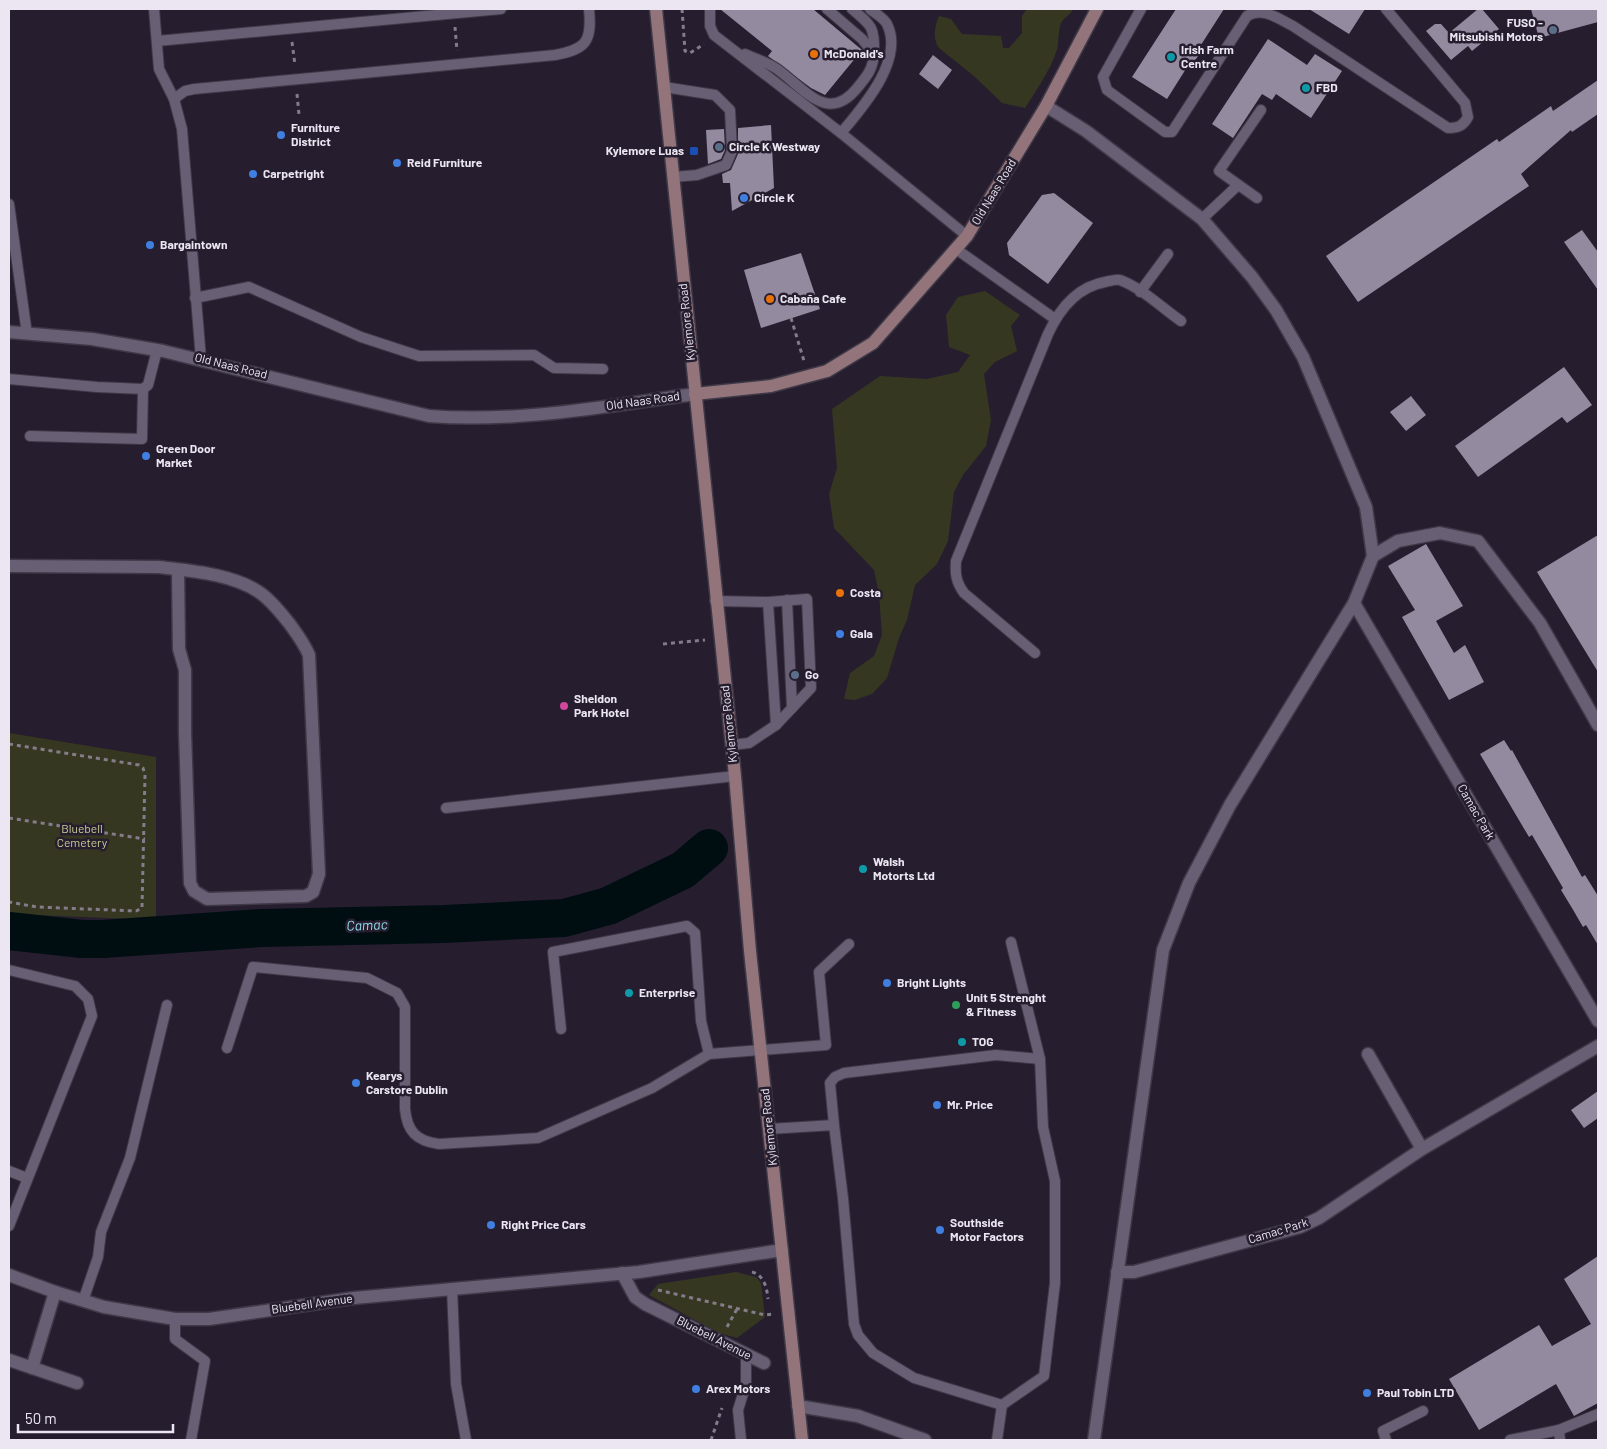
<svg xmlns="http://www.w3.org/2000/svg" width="1607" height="1449" viewBox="0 0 1607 1449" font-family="Barlow,sans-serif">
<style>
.green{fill:#353720}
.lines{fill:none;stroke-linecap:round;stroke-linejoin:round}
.river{stroke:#000e12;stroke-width:38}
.building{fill:#938aa0}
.lane-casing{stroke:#3f3947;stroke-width:12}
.street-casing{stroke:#3f3947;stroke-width:15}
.secondary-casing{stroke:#3f3947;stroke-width:15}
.path{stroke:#837c8b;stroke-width:3;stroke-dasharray:4 4;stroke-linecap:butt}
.lane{stroke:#685f74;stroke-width:10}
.street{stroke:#685f74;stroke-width:12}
.secondary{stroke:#92747a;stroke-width:12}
.service-dot{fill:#5c6f8a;stroke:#261e2f;stroke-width:2}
.food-dot{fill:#e8710a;stroke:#261e2f;stroke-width:2}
.culture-dot{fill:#0f9aa8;stroke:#261e2f;stroke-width:2}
.shop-dot{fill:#3f7fe0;stroke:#261e2f;stroke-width:2}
.transit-dot{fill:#1a4fb4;stroke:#261e2f;stroke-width:2}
.hotel-dot{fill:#d1479c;stroke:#261e2f;stroke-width:2}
.leisure-dot{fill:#2e9e5b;stroke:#261e2f;stroke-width:2}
.labels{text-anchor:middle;stroke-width:5;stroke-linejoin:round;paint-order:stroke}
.poi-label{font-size:12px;font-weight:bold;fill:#ebe6f2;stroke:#261e2f;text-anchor:start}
.street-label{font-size:12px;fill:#ebe6f2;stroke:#261e2f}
.park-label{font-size:12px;fill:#c9cd92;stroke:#261e2f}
.water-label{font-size:14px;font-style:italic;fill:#8fdbea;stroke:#261e2f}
</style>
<rect width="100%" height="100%" fill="#261e2f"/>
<!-- green -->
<g class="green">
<path d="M 1027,9 L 1073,9 C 1070,16 1064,17 1061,23 C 1058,31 1059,41 1057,50 C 1050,71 1037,89 1025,108 L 1002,103 L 975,77 L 939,48 C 932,39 935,25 939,16 L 951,19 L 962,34 L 1001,36 L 1003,48 L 1009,48 L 1022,33 L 1022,16 Z"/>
<path d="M 985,291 L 1020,315 L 1011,326 L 1017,351 L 995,362 L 984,374 L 991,420 L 986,446 L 963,475 L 954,492 L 948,541 L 937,564 L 915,585 L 907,620 L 899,638 L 887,678 L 872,694 L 855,700 L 844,699 L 850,673 L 874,656 L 882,635 L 879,594 L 874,570 L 834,528 L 829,494 L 837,468 L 832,409 L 880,376 L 927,379 L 958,372 L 970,355 L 949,347 L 946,315 L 958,297 Z"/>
<path d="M 9,733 L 156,757 L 156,920 L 9,914 Z"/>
<path d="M 736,1272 L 756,1277 L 761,1283 L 765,1317 L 737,1338 L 719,1333 L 649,1295 L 658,1284 Z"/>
</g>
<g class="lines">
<!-- river -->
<path class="river" d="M 9,931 L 82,939 L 103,939 L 262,928 L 444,924 L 564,918 L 608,906 L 683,870 L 709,848"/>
</g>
<!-- building -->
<g class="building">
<path d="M 720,9 L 813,9 L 862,50 L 825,95 L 811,88 L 768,56 L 772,51 Z"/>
<path d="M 1176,9 L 1224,9 L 1199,48 L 1202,50 L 1192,65 L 1189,64 L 1167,99 L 1132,77 Z"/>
<path d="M 1309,9 L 1365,9 L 1349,34 Z"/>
<path d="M 1478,9 L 1482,9 L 1499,29 L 1472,51 L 1468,46 L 1451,60 L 1426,31 L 1435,24 L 1441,24 L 1449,33 Z"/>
<path d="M 1531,9 L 1598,9 L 1598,22 L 1539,38 Z"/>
<path d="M 1268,39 L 1307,65 L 1315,54 L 1342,71 L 1311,118 L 1276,94 L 1272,100 L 1262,94 L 1233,138 L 1212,124 Z"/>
<path d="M 933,55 L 952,70 L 938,89 L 919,74 Z"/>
<path d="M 1598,80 L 1598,114 L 1572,132 L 1571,130 L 1521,174 L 1529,186 L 1358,302 L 1326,256 L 1497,139 L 1499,142 L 1551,106 L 1553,111 Z"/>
<path d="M 771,125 L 774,188 L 732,211 L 730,183 L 723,183 L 722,174 L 731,170 L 738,154 L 738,128 Z"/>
<path d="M 724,129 L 725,150 L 721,159 L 708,164 L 706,130 Z"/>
<path d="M 1054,193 L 1093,223 L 1048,284 L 1009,255 L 1007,243 L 1042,195 Z"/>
<path d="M 1582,230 L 1598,252 L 1598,290 L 1564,242 Z"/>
<path d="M 801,253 L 820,309 L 761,328 L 744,270 Z"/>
<path d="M 1564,367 L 1592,405 L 1567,423 L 1562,417 L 1478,477 L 1455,446 Z"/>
<path d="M 1411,396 L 1426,415 L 1406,431 L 1390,412 Z"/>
<path d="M 1598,535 L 1598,672 L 1537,572 Z"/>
<path d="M 1426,544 L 1463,606 L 1436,621 L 1454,653 L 1465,645 L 1484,682 L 1449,700 L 1402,617 L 1415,610 L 1388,566 Z"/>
<path d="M 1504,740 L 1511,751 L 1512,750 L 1582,877 L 1585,875 L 1598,896 L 1598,945 L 1586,925 L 1583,927 L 1572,908 L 1561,890 L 1563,888 L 1532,835 L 1529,837 L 1480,754 Z"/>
<path d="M 1598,1091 L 1598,1118 L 1584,1128 L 1571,1110 Z"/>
<path d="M 1598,1256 L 1598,1403 L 1574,1416 L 1556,1384 L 1479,1430 L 1449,1379 L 1539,1325 L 1552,1346 L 1591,1324 L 1564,1279 Z"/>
</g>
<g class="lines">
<!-- lane casing -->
<g class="lane-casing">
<g id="lane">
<path d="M 154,9 L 159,69 L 174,99 L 182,129 L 201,359"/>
<path d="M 710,9 L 710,26 L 714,35 L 841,133 L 967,236"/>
<path d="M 852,9 C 871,25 875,27 874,53"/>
<path d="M 1141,9 L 1103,77 L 1107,90 L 1165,132 L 1172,132 L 1247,16 C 1262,6 1279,19 1293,26 L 1448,128 C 1458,128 1463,126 1468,117 L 1465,103 L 1386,9"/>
<path d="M 157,41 L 501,9"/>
<path d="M 745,54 C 756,59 767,62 777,69 C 805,89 828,125 858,87 C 867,76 873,69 874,54 L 862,39 L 827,9"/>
<path d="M 664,87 L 715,95 L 730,110 L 732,151 L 726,165 L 697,175 L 673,177"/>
<path d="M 174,99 L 185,91 L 194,89 L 555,55 C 587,49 592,41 589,9"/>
<path d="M 841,133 C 862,108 905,60 887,24 C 884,18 875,13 870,9"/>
<path d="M 1257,198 L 1219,171 L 1261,110"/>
<path d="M 9,204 L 27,334"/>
<path d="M 1202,219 L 1237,186"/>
<path d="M 956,249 L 1055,319"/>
<path d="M 1140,292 L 1168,254"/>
<path d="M 195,298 L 249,287 L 361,337 L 419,356 L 534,355 L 554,368 L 603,369"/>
<path d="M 9,379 L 97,387 L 143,389 L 148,385 L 157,350"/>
<path d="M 30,436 L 142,439 L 143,389"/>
<path d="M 787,600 L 792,708"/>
<path d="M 715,601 L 768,602 L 807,599 L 811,688 L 776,725 L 749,743 L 731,745"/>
<path d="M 768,602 L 776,725"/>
<path d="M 1035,653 L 964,593 C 956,582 955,574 956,561 L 1048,334 C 1059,310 1077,287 1105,282 C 1110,281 1116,279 1120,280 C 1142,288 1162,308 1181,321"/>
<path d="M 446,808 L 735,776"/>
<path d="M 9,970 L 75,986 L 88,999 L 92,1016 L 9,1226"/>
<path d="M 561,1029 L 553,952 L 687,926 L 695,933 L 701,1021 L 709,1054"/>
<path d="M 227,1048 L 253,967 L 367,978 L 397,993 L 405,1007 L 405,1109 C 407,1131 416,1141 439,1144 L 538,1138 L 652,1088 L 709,1054 L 826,1045 L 819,972 L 849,944"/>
<path d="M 834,1125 L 830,1083 L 835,1077 L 844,1073 L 996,1055 L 1040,1059"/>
<path d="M 769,1129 L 834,1125 L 843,1198 L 854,1324 L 858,1335 L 873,1353 L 914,1378 L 1002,1405"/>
<path d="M 9,1171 L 27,1178"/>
<path d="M 452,1288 L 456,1384 L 466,1440"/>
<path d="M 83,1301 L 98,1257 L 101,1232 L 130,1158 L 167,1005"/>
<path d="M 175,1319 L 175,1339 L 205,1361 L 191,1440"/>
<path d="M 741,1440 L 738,1410 L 746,1384 L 746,1354"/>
<path d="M 997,1440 L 1002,1405 L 1044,1376 L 1055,1283 L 1055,1181 L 1043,1127 L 1040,1059 L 1011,942"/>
<path d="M 1386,1440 L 1383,1431 L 1423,1411"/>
<path d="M 1510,1440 L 1559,1430"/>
<path d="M 1560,1440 L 1559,1430 L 1598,1414"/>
</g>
</g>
<!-- street casing -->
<g class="street-casing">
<g id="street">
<path d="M 1046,106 L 1086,131 L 1202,219 L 1252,277 L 1276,310 L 1303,357 L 1366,507 L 1373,556 L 1354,603 L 1230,805 L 1189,883 L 1163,950 L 1094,1440"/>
<path d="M 9,332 L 92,339 L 163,351 L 429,416 C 518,423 607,406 695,394"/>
<path d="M 1373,556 L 1398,541 L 1440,533 L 1478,541 L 1540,623 L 1598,725"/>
<path d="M 9,566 L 159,567 C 191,571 232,574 259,592 C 271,600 280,612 289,623 C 297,634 304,643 309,655 L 319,874 L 313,892 L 306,896 L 207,899 L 194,891 L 190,883 L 185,732 L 185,670 L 179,649 L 178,570"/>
<path d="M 1354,603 L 1598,1021"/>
<path d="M 1368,1054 L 1422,1149"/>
<path d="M 1117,1272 L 1134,1272 L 1300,1227 L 1319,1218 L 1422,1149 L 1598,1046"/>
<path d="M 622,1273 L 635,1297 L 645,1304 L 764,1363"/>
<path d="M 9,1275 L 55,1292 L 104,1307 L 175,1319 L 209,1319 L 354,1298 L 639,1272 L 782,1250"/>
<path d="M 9,1360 L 77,1383"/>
<path d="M 32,1368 L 55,1292"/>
<path d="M 798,1406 L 858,1416 L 925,1440"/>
</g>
</g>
<!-- secondary casing -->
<g class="secondary-casing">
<g id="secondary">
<path d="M 656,9 L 735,776 L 750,951 L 802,1440"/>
<path d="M 695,394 L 771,386 L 827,371 L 873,343 L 967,236 L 1046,106 L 1097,9"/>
</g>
</g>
<!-- path -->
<g class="path">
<path d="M 682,9 L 685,51 L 690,53 L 704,44"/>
<path d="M 455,27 L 457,51"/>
<path d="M 292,42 L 295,65"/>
<path d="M 297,94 L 299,115"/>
<path d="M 791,318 L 804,361"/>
<path d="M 663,644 L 705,640"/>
<path d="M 9,744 L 139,765 L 143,768 L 145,775 L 142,908 L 136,911 L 37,907 L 9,902"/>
<path d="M 9,818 L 145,839"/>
<path d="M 752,1272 C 764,1275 767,1288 768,1299"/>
<path d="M 658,1290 L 765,1315 L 774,1314"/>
<path d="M 727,1327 L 737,1309"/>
<path d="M 711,1440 L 722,1408"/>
</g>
<!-- lane -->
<use href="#lane" class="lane"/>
<!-- street -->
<use href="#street" class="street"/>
<!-- secondary -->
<use href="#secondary" class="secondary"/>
</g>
<!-- markers -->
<g class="service-dot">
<circle cx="1553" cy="30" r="5"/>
<circle cx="719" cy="147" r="5"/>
<circle cx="795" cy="675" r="5"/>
</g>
<g class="food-dot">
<circle cx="814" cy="54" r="5"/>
<circle cx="770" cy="299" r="5"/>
<circle cx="840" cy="593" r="5"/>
</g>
<g class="culture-dot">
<circle cx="1171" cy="57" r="5"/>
<circle cx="1306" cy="88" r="5"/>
<circle cx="863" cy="869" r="5"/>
<circle cx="629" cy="993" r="5"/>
<circle cx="962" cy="1042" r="5"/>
</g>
<g class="shop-dot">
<circle cx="281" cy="135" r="5"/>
<circle cx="397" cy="163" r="5"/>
<circle cx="253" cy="174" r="5"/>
<circle cx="744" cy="198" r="5"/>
<circle cx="150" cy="245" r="5"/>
<circle cx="146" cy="456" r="5"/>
<circle cx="840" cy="634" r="5"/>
<circle cx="887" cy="983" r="5"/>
<circle cx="356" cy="1083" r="5"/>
<circle cx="937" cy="1105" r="5"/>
<circle cx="491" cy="1225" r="5"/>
<circle cx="940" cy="1230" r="5"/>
<circle cx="696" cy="1389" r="5"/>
<circle cx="1367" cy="1393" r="5"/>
</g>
<rect class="transit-dot" x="689" y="146" width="10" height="10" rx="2.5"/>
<circle class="hotel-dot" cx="564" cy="706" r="5"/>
<circle class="leisure-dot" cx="956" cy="1005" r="5"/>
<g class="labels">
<!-- poi labels -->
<g class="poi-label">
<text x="1543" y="27" text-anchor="end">FUSO -<tspan x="1543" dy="14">Mitsubishi Motors</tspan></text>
<text x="1181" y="54">Irish Farm<tspan x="1181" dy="14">Centre</tspan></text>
<text x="824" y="58">McDonald's</text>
<text x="1316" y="92">FBD</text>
<text x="291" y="132">Furniture<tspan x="291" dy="14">District</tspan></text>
<text x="729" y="151">Circle K Westway</text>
<text x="684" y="155" text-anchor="end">Kylemore Luas</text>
<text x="407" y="167">Reid Furniture</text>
<text x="263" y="178">Carpetright</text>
<text x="754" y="202">Circle K</text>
<text x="160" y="249">Bargaintown</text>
<text x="780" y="303">Cabaña Cafe</text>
<text x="156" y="453">Green Door<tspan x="156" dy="14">Market</tspan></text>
<text x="850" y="597">Costa</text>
<text x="850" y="638">Gala</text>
<text x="805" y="679">Go</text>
<text x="574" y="703">Sheldon<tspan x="574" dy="14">Park Hotel</tspan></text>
<text x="873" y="866">Walsh<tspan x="873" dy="14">Motorts Ltd</tspan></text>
<text x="897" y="987">Bright Lights</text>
<text x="639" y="997">Enterprise</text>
<text x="966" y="1002">Unit 5 Strenght<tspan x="966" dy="14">&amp; Fitness</tspan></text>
<text x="972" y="1046">TOG</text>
<text x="366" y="1080">Kearys<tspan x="366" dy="14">Carstore Dublin</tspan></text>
<text x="947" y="1109">Mr. Price</text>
<text x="950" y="1227">Southside<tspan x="950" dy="14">Motor Factors</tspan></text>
<text x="501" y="1229">Right Price Cars</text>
<text x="706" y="1393">Arex Motors</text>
<text x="1377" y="1397">Paul Tobin LTD</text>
</g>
<!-- street labels -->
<g class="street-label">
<text transform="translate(994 192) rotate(-59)" y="4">Old Naas Road</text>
<text transform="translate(687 322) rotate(-96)" y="4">Kylemore Road</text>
<text transform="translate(231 366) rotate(14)" y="4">Old Naas Road</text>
<text transform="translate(643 401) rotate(-8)" y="4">Old Naas Road</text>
<text transform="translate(729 724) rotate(-96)" y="4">Kylemore Road</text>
<text transform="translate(1476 812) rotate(60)" y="4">Camac Park</text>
<text transform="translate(769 1127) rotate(-96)" y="4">Kylemore Road</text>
<text transform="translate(1278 1231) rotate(-17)" y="4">Camac Park</text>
<text transform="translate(312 1304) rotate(-8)" y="4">Bluebell Avenue</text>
<text transform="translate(714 1338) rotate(27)" y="4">Bluebell Avenue</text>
</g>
<!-- park labels -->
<g class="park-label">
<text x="82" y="833">Bluebell<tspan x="82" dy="14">Cemetery</tspan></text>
</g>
<!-- water labels -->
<g class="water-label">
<text transform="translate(367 925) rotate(-2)" y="5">Camac</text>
</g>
</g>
<!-- border -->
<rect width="1607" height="1449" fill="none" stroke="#ebe6f2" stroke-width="20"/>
<!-- scale -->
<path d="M18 1424v8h155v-8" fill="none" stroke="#ebe6f2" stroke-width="2.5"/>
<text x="25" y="1424" font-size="15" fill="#ebe6f2" stroke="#261e2f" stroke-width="4" paint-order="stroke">50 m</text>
</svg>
